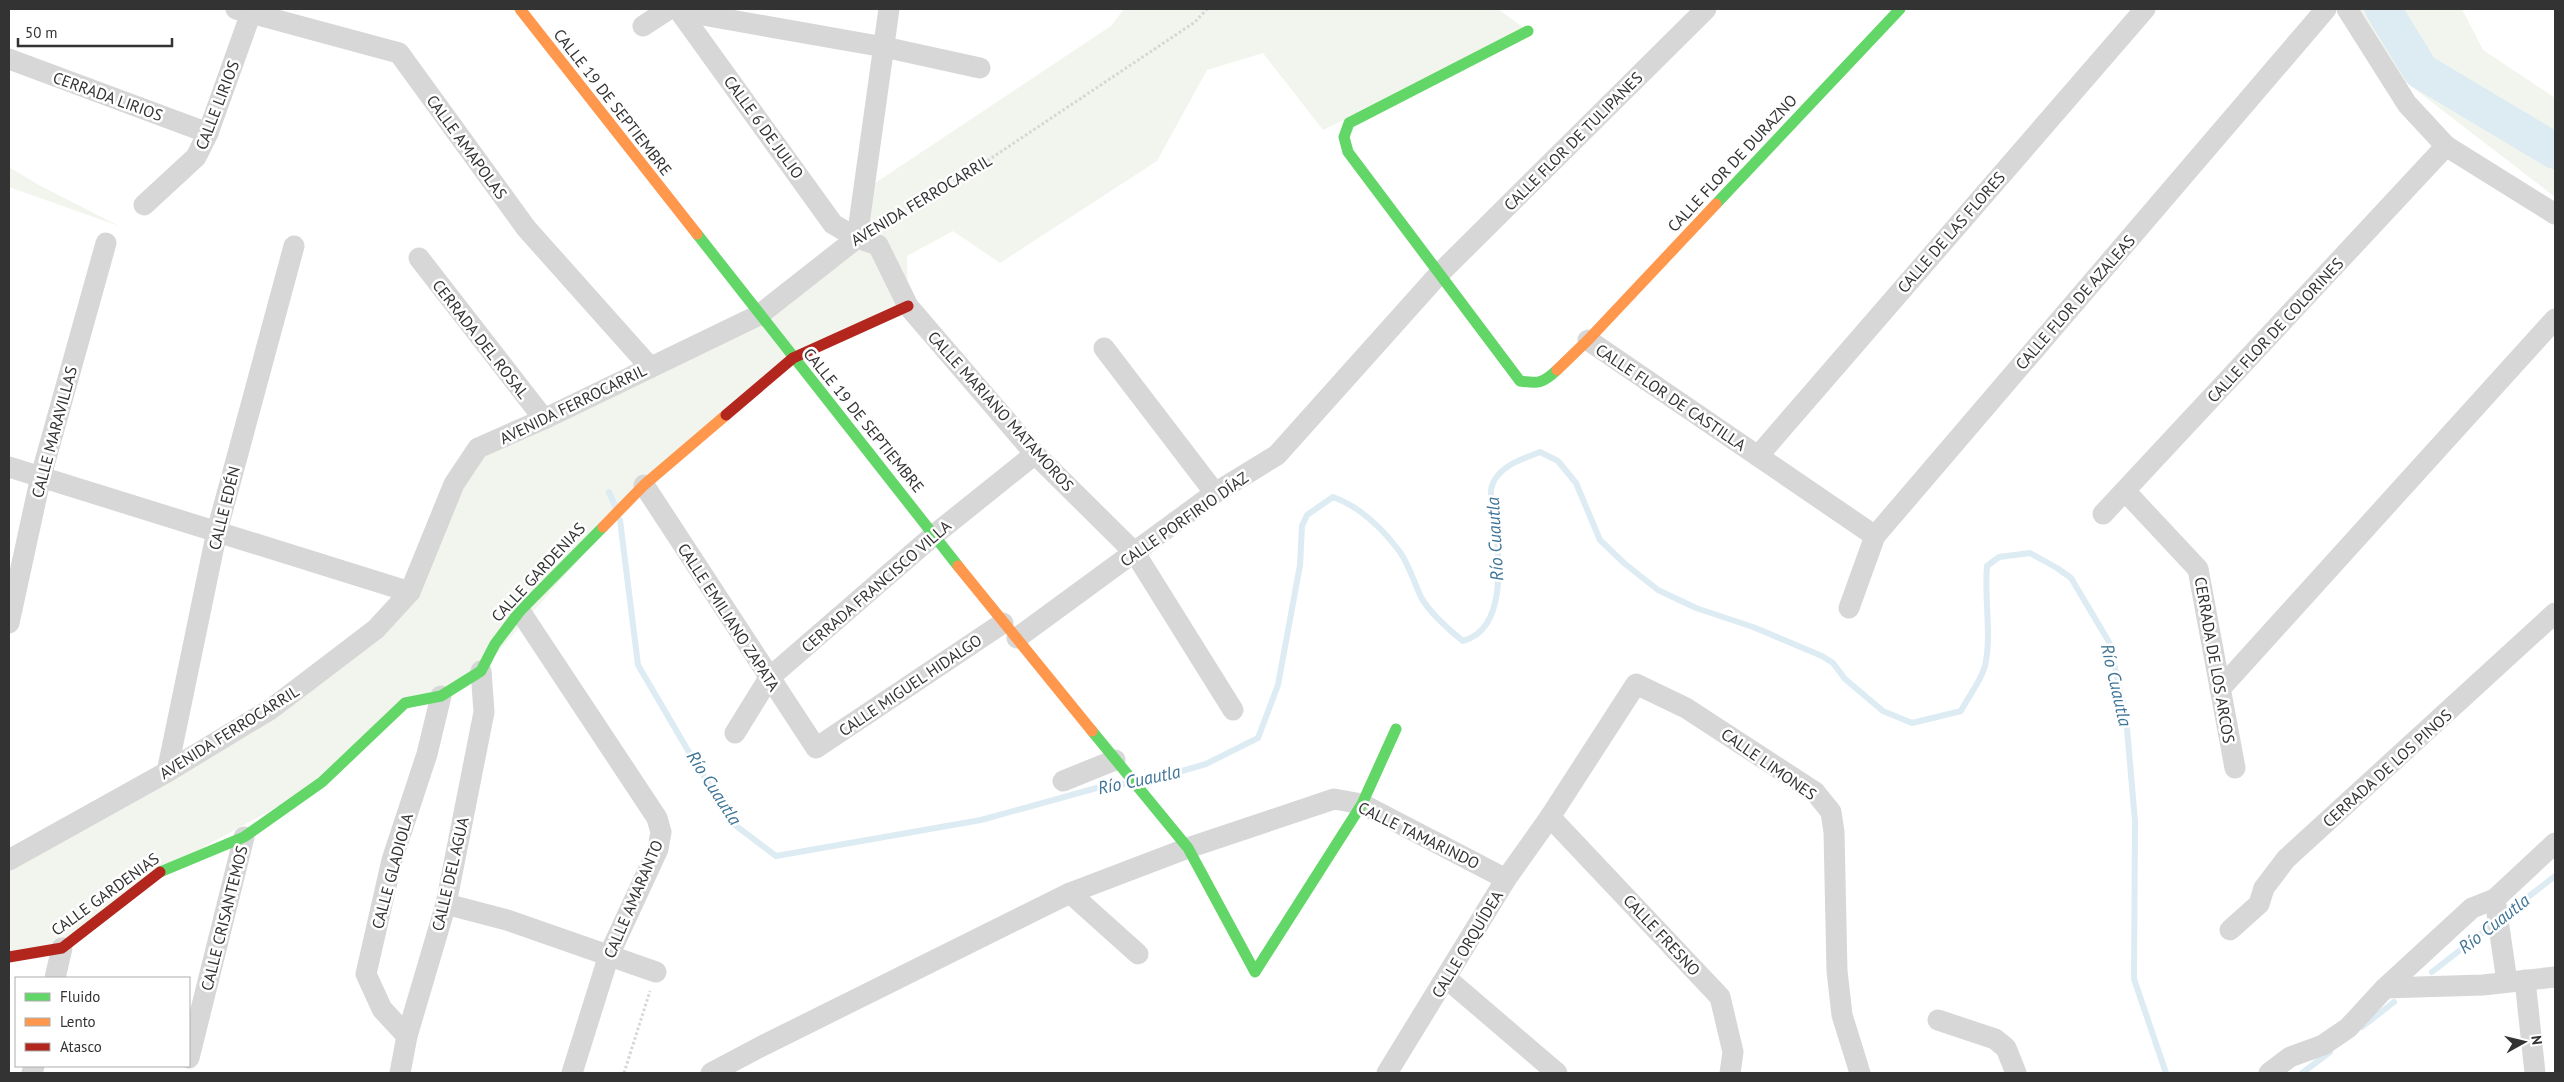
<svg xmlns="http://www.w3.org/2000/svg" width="2564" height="1082" viewBox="0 0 2564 1082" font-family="'PT Sans',sans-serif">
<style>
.green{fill:#f1f5ed}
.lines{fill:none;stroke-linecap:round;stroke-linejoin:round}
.stream{stroke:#ddebf3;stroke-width:6}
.river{stroke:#ddebf3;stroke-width:36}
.path{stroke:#d6d6d6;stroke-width:3;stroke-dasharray:2.5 2.5;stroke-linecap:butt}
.street{stroke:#d7d7d7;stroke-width:21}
.fast{stroke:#63d668;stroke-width:11}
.slow{stroke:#ff974d;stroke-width:11}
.jam{stroke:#b3261e;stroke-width:11}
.labels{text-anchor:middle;stroke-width:5;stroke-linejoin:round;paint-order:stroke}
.street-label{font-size:16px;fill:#333;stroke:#fff}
.water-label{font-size:18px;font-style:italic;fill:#3f7597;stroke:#fff}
</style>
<rect width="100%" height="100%" fill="#fff"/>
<!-- green -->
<g class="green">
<path d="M 1124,9 L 1498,9 L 1528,31 L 1323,130 L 1263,53 L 1207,70 L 1157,161 L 1000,263 L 953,231 L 907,256 L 908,306 L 793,358 L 644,485 L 481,671 L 405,703 L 322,782 L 164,869 L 62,948 L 9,957 L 9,860 L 167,772 L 376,629 L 478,448 L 759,315 L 857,238 L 863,191 L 1111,26 Z"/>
<path d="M 2349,9 L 2462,9 L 2483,50 L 2555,98 L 2555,197 L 2381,63 Z"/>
<path d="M 9,167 L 37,184 L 119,226 L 9,187 Z"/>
</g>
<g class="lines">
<!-- stream -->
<g class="stream">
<path d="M 609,492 L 615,506"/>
<path d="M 620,520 L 638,665 L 693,759 L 735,825 L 776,856 L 981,820 L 1111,784 L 1126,784"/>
<path d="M 1143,782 L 1206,764 L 1258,738 L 1278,685 L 1300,565 L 1302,526 L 1307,515 L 1333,497 C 1361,507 1382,528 1400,552 C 1409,565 1414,582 1421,597 C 1429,612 1450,631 1463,641 C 1508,629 1499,557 1495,521 C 1493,510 1488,494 1493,483 C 1501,465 1523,459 1540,452 L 1558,461 L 1576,483 L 1600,540 L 1624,563 L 1658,590 L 1696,608 L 1753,627 L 1822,656 L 1833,663 L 1845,679 L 1883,711 L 1912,723 L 1961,711 C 1968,697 1981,681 1985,666 C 1992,634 1984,599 1987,566 L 1999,557 L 2030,553 L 2057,568 L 2071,578 L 2109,642 L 2126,717 L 2135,821 L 2134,979 L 2166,1073"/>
<path d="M 2432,972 L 2555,876"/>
<path d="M 2362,1027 L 2394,1002"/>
<path d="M 2302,1073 L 2330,1052"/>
</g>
<!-- river -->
<path class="river" d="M 2383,9 L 2421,71 L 2555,151"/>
<!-- path -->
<g class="path">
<path d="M 880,224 L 984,163 L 1195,22 L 1207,9"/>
<path d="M 624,1073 L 650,991"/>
</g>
<!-- street -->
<g class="street">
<path d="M 236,9 L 399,53 L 526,228 L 650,367"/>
<path d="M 678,9 L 833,224 L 857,238 L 878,245 L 908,306 L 1035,454 L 1135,553 L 1233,710"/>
<path d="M 2347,9 L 2407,104 L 2446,146 L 2555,214"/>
<path d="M 680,11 L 884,47 L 980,68"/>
<path d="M 643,26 L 669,9"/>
<path d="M 9,59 L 208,133"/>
<path d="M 144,205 L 196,157 L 208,133 L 251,13"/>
<path d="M 857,238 L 889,9"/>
<path d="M 419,258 L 544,419"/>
<path d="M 1588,340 L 1875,536"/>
<path d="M 1104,348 L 1215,493"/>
<path d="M 1758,456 L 2145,9"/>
<path d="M 9,467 L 410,592"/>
<path d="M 644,485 L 816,748 L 1003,623"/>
<path d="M 2125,491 L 2198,569 L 2235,768"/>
<path d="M 2103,514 L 2446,146"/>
<path d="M 1849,608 L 1875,536 L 2326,9"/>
<path d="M 520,611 L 657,818 L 661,832 L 658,849 L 609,955 L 572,1073"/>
<path d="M 9,623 L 41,476 L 106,243"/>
<path d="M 1017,638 L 1215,493 L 1277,455 L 1439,274 L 1706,9"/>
<path d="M 2220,689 L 2555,319"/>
<path d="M 735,733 L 769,678 L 934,535 L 1035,454"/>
<path d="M 167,772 L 217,531 L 294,246"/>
<path d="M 1063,781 L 1115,760"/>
<path d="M 1550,817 L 1720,997 L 1733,1052 L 1730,1073"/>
<path d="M 9,860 L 167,772 L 271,709 L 376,629 L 410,592 L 454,484 L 478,448 L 544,419 L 759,315 L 857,238"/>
<path d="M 1070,893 L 1138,954"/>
<path d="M 2495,899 L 2507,982"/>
<path d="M 446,904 L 507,920 L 656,972"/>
<path d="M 2230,930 L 2259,904 L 2264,888 L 2286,859 L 2555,613"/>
<path d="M 55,978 L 62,948"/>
<path d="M 1446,978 L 1557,1073"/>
<path d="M 2525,980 L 2535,1073"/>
<path d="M 2385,988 L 2483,985 L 2555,977"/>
<path d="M 1938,1020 L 1995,1039 L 2006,1048 L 2016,1073"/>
<path d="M 407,1036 L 382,1009 L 366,974 L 392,860 L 427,754 L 441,696"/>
<path d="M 189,1058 L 244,837"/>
<path d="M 32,1073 L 34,1066"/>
<path d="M 400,1073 L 407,1036 L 446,904 L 484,712 L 481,671"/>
<path d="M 711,1073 L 762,1046 L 1070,893 L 1188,848 L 1334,799 L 1362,804 L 1506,879"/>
<path d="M 1387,1073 L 1506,879 L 1550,817 L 1636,684 L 1686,708 L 1815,792 L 1831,812 L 1834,832 L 1837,971 L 1842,1015 L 1860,1073"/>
<path d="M 2269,1073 L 2290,1057 L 2323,1045 L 2348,1028 L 2385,988 L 2472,908 L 2495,899 L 2555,843"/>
</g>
<!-- fast -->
<g class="fast">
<path d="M 1528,31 L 1349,123 L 1344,137 L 1348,152 L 1520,381 C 1539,384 1543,383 1557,370"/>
<path d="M 1716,204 L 1900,9"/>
<path d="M 697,234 L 958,566"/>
<path d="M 1092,731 L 1188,848 L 1255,972 L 1362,804 L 1396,729"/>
<path d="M 160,872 L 244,837 L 322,782 L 405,703 L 441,696 L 481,671 L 495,644 L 520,611 L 603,527"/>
</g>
<!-- slow -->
<g class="slow">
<path d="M 520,9 L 697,234"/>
<path d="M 1557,370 L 1588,340 L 1716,204"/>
<path d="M 603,527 L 644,485 L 726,415"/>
<path d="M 958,566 L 1092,731"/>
</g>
<!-- jam -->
<g class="jam">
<path d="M 726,415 L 793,358 L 908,306"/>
<path d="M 9,957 L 62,948 L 160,872"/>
</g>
</g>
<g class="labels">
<!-- street labels -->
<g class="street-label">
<text transform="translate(108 96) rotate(20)" y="6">CERRADA LIRIOS</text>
<text transform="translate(613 102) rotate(52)" y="6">CALLE 19 DE SEPTIEMBRE</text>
<text transform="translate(217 105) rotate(-69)" y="6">CALLE LIRIOS</text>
<text transform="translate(764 127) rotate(54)" y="6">CALLE 6 DE JULIO</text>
<text transform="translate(1573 141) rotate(-45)" y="6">CALLE FLOR DE TULIPANES</text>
<text transform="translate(467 147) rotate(54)" y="6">CALLE AMAPOLAS</text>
<text transform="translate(1732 163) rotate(-47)" y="6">CALLE FLOR DE DURAZNO</text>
<text transform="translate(921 200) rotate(-31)" y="6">AVENIDA FERROCARRIL</text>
<text transform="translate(1951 232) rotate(-49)" y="6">CALLE DE LAS FLORES</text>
<text transform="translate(2075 302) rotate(-49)" y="6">CALLE FLOR DE AZALEAS</text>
<text transform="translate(2275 330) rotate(-47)" y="6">CALLE FLOR DE COLORINES</text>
<text transform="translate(481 339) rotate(52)" y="6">CERRADA DEL ROSAL</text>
<text transform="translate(1671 397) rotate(34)" y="6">CALLE FLOR DE CASTILLA</text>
<text transform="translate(573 404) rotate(-26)" y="6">AVENIDA FERROCARRIL</text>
<text transform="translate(1001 411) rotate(48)" y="6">CALLE MARIANO MATAMOROS</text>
<text transform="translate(864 420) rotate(51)" y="6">CALLE 19 DE SEPTIEMBRE</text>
<text transform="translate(54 432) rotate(-75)" y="6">CALLE MARAVILLAS</text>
<text transform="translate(224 508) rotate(-76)" y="6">CALLE EDÉN</text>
<text transform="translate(1184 519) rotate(-35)" y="6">CALLE PORFIRIO DÍAZ</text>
<text transform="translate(538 572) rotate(-47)" y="6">CALLE GARDENIAS</text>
<text transform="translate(876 586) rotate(-41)" y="6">CERRADA FRANCISCO VILLA</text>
<text transform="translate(729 617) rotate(57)" y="6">CALLE EMILIANO ZAPATA</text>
<text transform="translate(2215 660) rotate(80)" y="6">CERRADA DE LOS ARCOS</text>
<text transform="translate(910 685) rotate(-34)" y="6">CALLE MIGUEL HIDALGO</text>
<text transform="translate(229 732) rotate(-32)" y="6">AVENIDA FERROCARRIL</text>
<text transform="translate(1769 764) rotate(35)" y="6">CALLE LIMONES</text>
<text transform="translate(2387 768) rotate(-42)" y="6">CERRADA DE LOS PINOS</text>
<text transform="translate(1419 835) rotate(26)" y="6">CALLE TAMARINDO</text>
<text transform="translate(392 871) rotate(-75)" y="6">CALLE GLADIOLA</text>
<text transform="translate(450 874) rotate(-77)" y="6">CALLE DEL AGUA</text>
<text transform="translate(105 894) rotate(-36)" y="6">CALLE GARDENIAS</text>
<text transform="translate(633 899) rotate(-67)" y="6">CALLE AMARANTO</text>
<text transform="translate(224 918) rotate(-76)" y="6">CALLE CRISANTEMOS</text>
<text transform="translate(1662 935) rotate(47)" y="6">CALLE FRESNO</text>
<text transform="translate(1467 944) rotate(-59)" y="6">CALLE ORQUÍDEA</text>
</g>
<!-- water labels -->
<g class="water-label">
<text transform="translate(1495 539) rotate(-93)" y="6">Río Cuautla</text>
<text transform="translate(2116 685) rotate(77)" y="6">Río Cuautla</text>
<text transform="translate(1139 780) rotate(-12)" y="6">Río Cuautla</text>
<text transform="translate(714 788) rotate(57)" y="6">Río Cuautla</text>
<text transform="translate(2494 924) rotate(-38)" y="6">Río Cuautla</text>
</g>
</g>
<!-- border -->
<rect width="2564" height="1082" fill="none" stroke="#333333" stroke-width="20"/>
<!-- legend -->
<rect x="15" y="977" width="175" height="90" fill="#ffffff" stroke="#adadad"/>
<rect x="25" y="993" width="25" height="8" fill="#63d668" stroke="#adadad"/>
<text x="60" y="1002" font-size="15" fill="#333333">Fluido</text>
<rect x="25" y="1018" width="25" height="8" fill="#ff974d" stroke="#adadad"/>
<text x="60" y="1027" font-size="15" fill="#333333">Lento</text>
<rect x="25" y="1043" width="25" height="8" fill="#b3261e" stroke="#adadad"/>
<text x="60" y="1052" font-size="15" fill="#333333">Atasco</text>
<!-- north arrow -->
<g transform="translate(2524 1042) rotate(82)" stroke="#ffffff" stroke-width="4" paint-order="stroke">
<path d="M0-4L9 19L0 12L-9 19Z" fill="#333333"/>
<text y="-8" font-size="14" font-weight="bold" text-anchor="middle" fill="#333333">N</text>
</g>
<!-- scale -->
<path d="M18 38v8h154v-8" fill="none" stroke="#333333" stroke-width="2.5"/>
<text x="25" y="38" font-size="15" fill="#333333" stroke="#ffffff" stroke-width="4" paint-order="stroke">50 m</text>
</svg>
